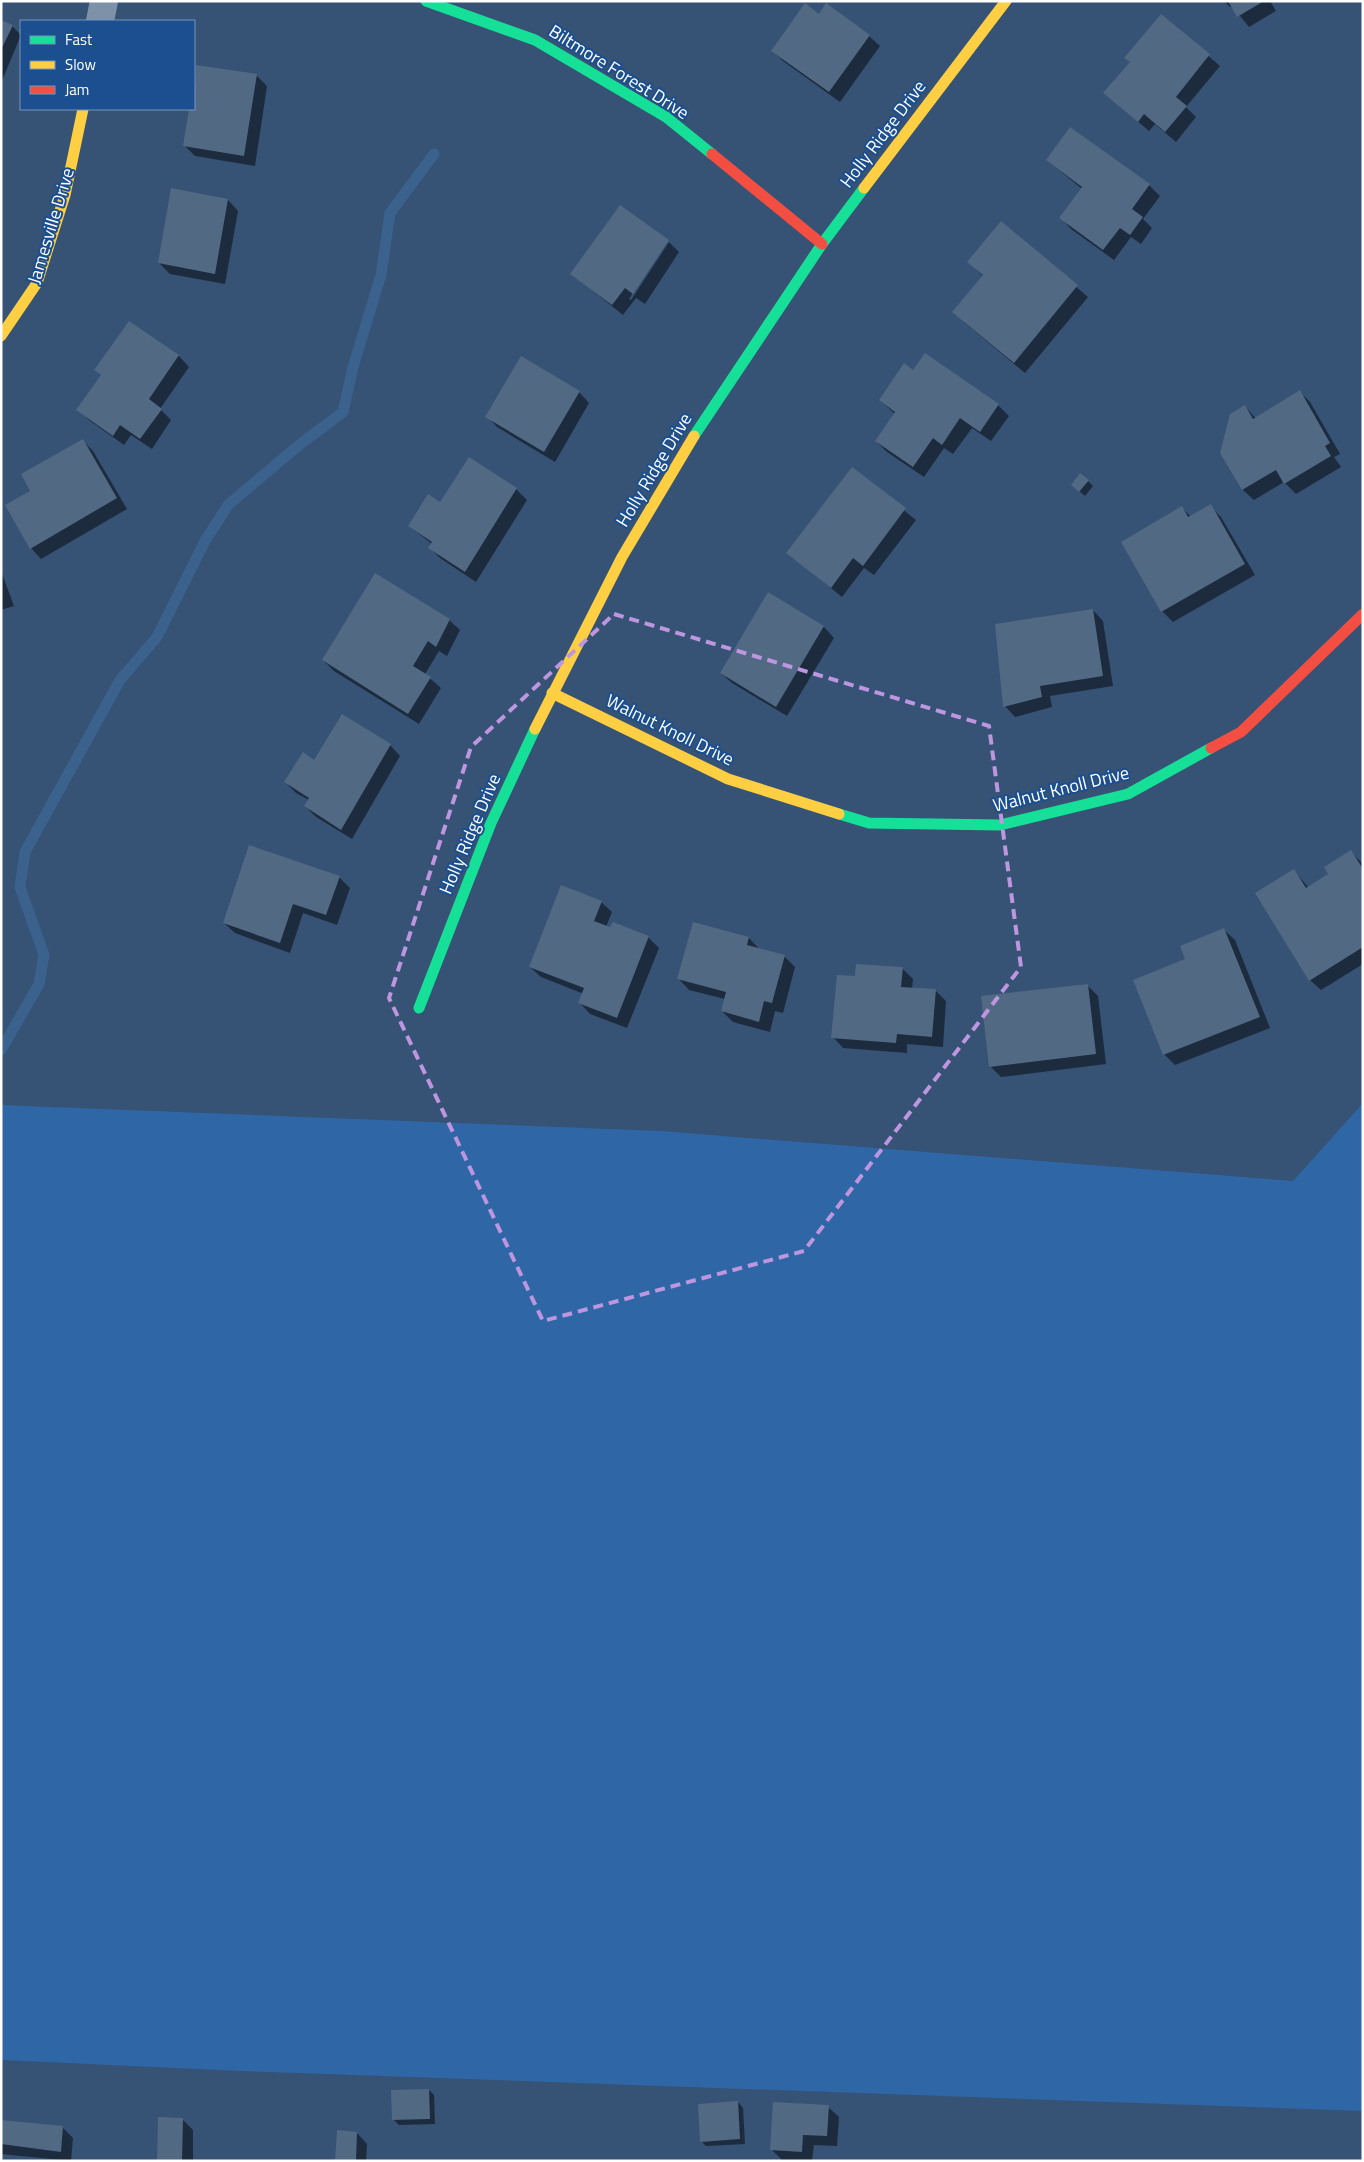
<svg xmlns="http://www.w3.org/2000/svg" width="1364" height="2162" viewBox="0 0 1364 2162" font-family="'Titillium Web',sans-serif">
<style>
.green{fill:#2f66a5}
.shadow{fill:#0007}
.lines{fill:none;stroke-linecap:round;stroke-linejoin:round}
.stream{stroke:#3b618d;stroke-width:11}
.building{fill:#526984}
.street{stroke:#7d92a8;stroke-width:28}
.fast{stroke:#16e098;stroke-width:11}
.slow{stroke:#ffcf43;stroke-width:11}
.jam{stroke:#f24e42;stroke-width:11}
.marked{fill:none;stroke:#bd96df;stroke-width:4;stroke-dasharray:10 6;stroke-linejoin:round}
.labels{text-anchor:middle;stroke-width:4;stroke-linejoin:round;paint-order:stroke}
.street-label{font-size:18px;fill:#fff;stroke:#1b4f8f}
</style>
<rect width="100%" height="100%" fill="#365274"/>
<!-- green -->
<path class="green" d="M 1363,1103 L 1363,2111 L 241,2071 L 1,2060 L 1,1105 L 661,1131 L 1293,1181 Z"/>
<!-- shadow -->
<g class="shadow">
<path d="M 1224,1 L 1270,1 L 1276,11 L 1249,27 L 1232,6 L 1230,7 Z"/>
<path d="M 1161,15 L 1220,66 L 1186,107 L 1196,117 L 1176,142 L 1155,124 L 1149,131 L 1105,93 L 1131,63 L 1126,58 Z"/>
<path d="M 1,21 L 12,26 L 21,35 L 1,83 Z"/>
<path d="M 869,36 L 880,46 L 840,102 L 783,61 L 773,51 Z"/>
<path d="M 197,66 L 256,75 L 267,86 L 255,166 L 195,156 L 185,146 L 190,109 L 194,109 Z"/>
<path d="M 1070,129 L 1149,185 L 1160,196 L 1143,219 L 1152,228 L 1141,244 L 1131,237 L 1114,260 L 1071,229 L 1061,218 L 1082,189 L 1047,160 Z"/>
<path d="M 228,200 L 238,211 L 225,284 L 170,274 L 159,263 Z"/>
<path d="M 1001,223 L 1088,297 L 1025,373 L 964,322 L 983,276 L 969,262 Z"/>
<path d="M 667,241 L 629,299 L 631,300 L 669,242 L 679,252 L 645,304 L 636,298 L 623,315 L 572,274 Z"/>
<path d="M 129,322 L 179,356 L 189,367 L 160,409 L 171,420 L 152,449 L 131,435 L 124,445 L 89,420 L 78,410 L 102,376 L 96,370 Z"/>
<path d="M 914,371 L 998,405 L 1009,416 L 991,441 L 972,428 L 953,454 L 944,448 L 924,477 L 887,452 L 876,441 L 895,414 L 880,400 Z"/>
<path d="M 579,392 L 589,403 L 555,462 L 497,427 L 487,416 Z"/>
<path d="M 1300,392 L 1310,402 L 1340,454 L 1334,457 L 1341,467 L 1296,494 L 1284,482 L 1254,500 L 1243,490 L 1221,452 L 1245,406 L 1256,419 Z"/>
<path d="M 82,440 L 93,451 L 127,509 L 41,559 L 31,548 Z"/>
<path d="M 852,469 L 916,520 L 874,575 L 864,568 L 842,597 L 788,553 Z"/>
<path d="M 1088,481 L 1093,486 L 1085,496 L 1078,490 Z"/>
<path d="M 516,489 L 527,500 L 476,582 L 440,558 L 430,548 L 432,544 L 409,526 L 441,504 Z"/>
<path d="M 1210,506 L 1221,517 L 1255,575 L 1173,622 L 1162,611 L 1122,542 L 1182,508 L 1191,517 Z"/>
<path d="M 1,571 L 14,606 L 1,610 Z"/>
<path d="M 769,594 L 824,627 L 834,638 L 787,716 L 732,683 L 721,673 Z"/>
<path d="M 1093,610 L 1103,621 L 1113,686 L 1050,696 L 1052,707 L 1015,717 L 1005,706 Z"/>
<path d="M 449,620 L 460,630 L 447,656 L 439,651 L 425,674 L 441,688 L 419,724 L 334,671 L 323,660 Z"/>
<path d="M 390,745 L 400,756 L 352,839 L 316,817 L 305,806 L 309,800 L 296,793 L 285,782 L 314,762 Z"/>
<path d="M 1351,852 L 1363,864 L 1363,964 L 1321,990 L 1310,980 L 1294,871 L 1309,888 L 1330,874 Z"/>
<path d="M 339,877 L 350,888 L 337,925 L 303,913 L 290,953 L 235,933 L 224,923 Z"/>
<path d="M 601,902 L 612,912 L 606,927 L 648,937 L 659,948 L 627,1028 L 590,1014 L 580,1003 L 584,994 L 541,977 L 530,967 Z"/>
<path d="M 1224,930 L 1235,940 L 1270,1028 L 1175,1065 L 1164,1054 L 1186,960 Z"/>
<path d="M 749,938 L 760,950 L 784,956 L 795,967 L 783,1013 L 775,1011 L 770,1032 L 733,1022 L 722,1011 L 725,999 L 689,990 L 679,979 Z"/>
<path d="M 902,968 L 913,979 L 912,989 L 936,991 L 946,1001 L 943,1047 L 907,1044 L 907,1053 L 843,1048 L 833,1037 L 856,978 Z"/>
<path d="M 1087,985 L 1098,996 L 1106,1064 L 1001,1077 L 990,1066 Z"/>
<path d="M 429,2090 L 434,2095 L 435,2124 L 399,2125 L 394,2120 Z"/>
<path d="M 738,2102 L 743,2108 L 745,2144 L 706,2146 L 701,2141 Z"/>
<path d="M 828,2107 L 839,2117 L 837,2146 L 814,2145 L 812,2161 L 782,2160 L 772,2150 Z"/>
<path d="M 182,2119 L 193,2130 L 193,2161 L 159,2161 Z"/>
<path d="M 1,2121 L 62,2127 L 73,2138 L 71,2161 L 1,2154 Z"/>
<path d="M 357,2133 L 367,2144 L 366,2161 L 336,2161 Z"/>
</g>
<g class="lines">
<!-- stream -->
<path class="stream" d="M 1,1050 L 39,984 L 44,955 L 20,887 L 25,852 L 120,680 L 157,637 L 205,541 L 228,505 L 299,445 L 343,412 L 353,367 L 381,275 L 390,213 L 434,154"/>
</g>
<!-- building -->
<g class="building">
<path d="M 1228,1 L 1264,1 L 1237,17 Z"/>
<path d="M 805,3 L 819,14 L 826,3 L 870,35 L 829,92 L 771,51 Z"/>
<path d="M 1161,14 L 1210,54 L 1176,97 L 1187,106 L 1165,132 L 1144,114 L 1138,122 L 1103,93 L 1130,62 L 1124,58 Z"/>
<path d="M 1,20 L 13,25 L 1,50 Z"/>
<path d="M 196,65 L 257,74 L 244,156 L 183,146 L 189,109 L 194,109 Z"/>
<path d="M 1070,127 L 1150,184 L 1132,209 L 1143,217 L 1130,235 L 1120,228 L 1103,250 L 1059,218 L 1082,187 L 1046,160 Z"/>
<path d="M 171,188 L 228,199 L 215,274 L 158,263 Z"/>
<path d="M 620,205 L 669,240 L 633,294 L 625,288 L 612,305 L 570,274 Z"/>
<path d="M 1001,221 L 1078,285 L 1014,363 L 952,312 L 983,275 L 967,262 Z"/>
<path d="M 129,321 L 179,355 L 149,399 L 162,409 L 140,439 L 120,425 L 113,436 L 76,410 L 101,375 L 94,370 Z"/>
<path d="M 925,353 L 999,404 L 980,432 L 960,418 L 942,445 L 933,438 L 913,467 L 875,441 L 895,412 L 879,400 L 904,363 L 913,370 Z"/>
<path d="M 521,356 L 580,391 L 544,452 L 485,417 Z"/>
<path d="M 1300,390 L 1330,443 L 1325,446 L 1331,456 L 1284,484 L 1276,470 L 1242,490 L 1220,453 L 1230,414 L 1245,405 L 1253,419 Z"/>
<path d="M 83,439 L 117,498 L 30,549 L 5,505 L 30,491 L 21,474 Z"/>
<path d="M 469,457 L 517,488 L 465,572 L 428,548 L 432,542 L 408,526 L 428,494 L 440,502 Z"/>
<path d="M 852,467 L 906,508 L 863,566 L 853,558 L 831,588 L 786,553 Z"/>
<path d="M 1080,473 L 1089,480 L 1079,492 L 1071,485 Z"/>
<path d="M 1211,504 L 1245,564 L 1161,612 L 1121,542 L 1182,506 L 1188,517 Z"/>
<path d="M 375,573 L 450,619 L 436,647 L 428,641 L 413,666 L 431,677 L 408,714 L 322,660 Z"/>
<path d="M 768,592 L 824,626 L 776,707 L 720,673 Z"/>
<path d="M 1093,609 L 1103,676 L 1040,686 L 1042,697 L 1003,707 L 995,624 Z"/>
<path d="M 342,714 L 391,744 L 341,830 L 304,806 L 309,798 L 284,782 L 303,752 L 314,760 Z"/>
<path d="M 249,845 L 340,876 L 326,915 L 293,904 L 280,943 L 223,923 Z"/>
<path d="M 1351,850 L 1363,869 L 1363,947 L 1309,981 L 1255,893 L 1294,869 L 1306,888 L 1328,874 L 1324,867 Z"/>
<path d="M 561,885 L 602,901 L 594,921 L 610,927 L 613,922 L 649,936 L 617,1018 L 578,1003 L 584,988 L 529,967 Z"/>
<path d="M 693,922 L 749,937 L 747,945 L 785,955 L 772,1003 L 764,1001 L 759,1022 L 721,1011 L 726,992 L 677,979 Z"/>
<path d="M 1224,928 L 1260,1017 L 1163,1055 L 1133,980 L 1185,959 L 1180,946 Z"/>
<path d="M 856,964 L 903,967 L 901,987 L 936,989 L 932,1037 L 897,1034 L 896,1043 L 831,1038 L 837,975 L 855,976 Z"/>
<path d="M 1088,984 L 1096,1054 L 989,1067 L 981,996 Z"/>
<path d="M 429,2089 L 430,2119 L 392,2120 L 391,2090 Z"/>
<path d="M 738,2101 L 740,2139 L 700,2142 L 698,2104 Z"/>
<path d="M 773,2102 L 829,2105 L 827,2136 L 803,2135 L 802,2152 L 770,2150 Z"/>
<path d="M 158,2117 L 183,2118 L 182,2161 L 157,2161 Z"/>
<path d="M 1,2120 L 63,2126 L 61,2152 L 1,2144 Z"/>
<path d="M 337,2130 L 357,2132 L 356,2161 L 335,2161 Z"/>
</g>
<g class="lines">
<!-- street -->
<path class="street" d="M 100,21 L 104,1"/>
<!-- fast -->
<g class="fast">
<path d="M 426,1 L 535,40 L 666,117 L 712,154"/>
<path d="M 694,436 L 822,244 L 864,188"/>
<path d="M 839,814 L 869,823 L 1000,825 L 1128,794 L 1211,748"/>
<path d="M 419,1008 L 491,823 L 535,729"/>
</g>
<!-- slow -->
<g class="slow">
<path d="M 864,188 L 1006,1"/>
<path d="M 1,336 L 37,283 L 65,195 L 83,109"/>
<path d="M 552,693 L 728,779 L 839,814"/>
<path d="M 535,729 L 622,557 L 694,436"/>
</g>
<!-- jam -->
<g class="jam">
<path d="M 712,154 L 822,244"/>
<path d="M 1211,748 L 1241,732 L 1363,614"/>
</g>
</g>
<!-- marked area -->
<path class="marked" d="M 614,614 L 989,726 L 1021,967 L 804,1251 L 543,1321 L 389,998 L 471,747 Z"/>
<g class="labels">
<!-- street labels -->
<g class="street-label">
<text transform="translate(619 72) rotate(32)" y="6">Biltmore Forest Drive</text>
<text transform="translate(883 134) rotate(-53)" y="6">Holly Ridge Drive</text>
<text transform="translate(51 226) rotate(-73)" y="6">Jamesville Drive</text>
<text transform="translate(654 470) rotate(-59)" y="6">Holly Ridge Drive</text>
<text transform="translate(670 730) rotate(26)" y="6">Walnut Knoll Drive</text>
<text transform="translate(1061 789) rotate(-14)" y="6">Walnut Knoll Drive</text>
<text transform="translate(470 834) rotate(-67)" y="6">Holly Ridge Drive</text>
</g>
</g>
<!-- border -->
<rect width="1364" height="2162" fill="none" stroke="#ffffff" stroke-width="5"/>
<!-- legend -->
<rect x="20" y="20" width="175" height="90" fill="#1b4f8f" stroke="#7695bc"/>
<rect x="30" y="36" width="25" height="8" fill="#16e098" stroke="#7695bc"/>
<text x="65" y="45" font-size="15" fill="#ffffff">Fast</text>
<rect x="30" y="61" width="25" height="8" fill="#ffcf43" stroke="#7695bc"/>
<text x="65" y="70" font-size="15" fill="#ffffff">Slow</text>
<rect x="30" y="86" width="25" height="8" fill="#f24e42" stroke="#7695bc"/>
<text x="65" y="95" font-size="15" fill="#ffffff">Jam</text>
</svg>
